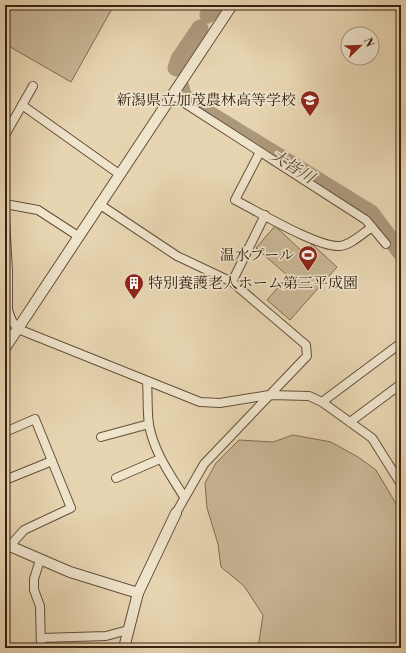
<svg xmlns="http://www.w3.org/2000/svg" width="406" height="653" viewBox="0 0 406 653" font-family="'Libre Bodoni','Noto Serif JP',serif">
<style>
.green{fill:#c9b796;stroke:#806c54}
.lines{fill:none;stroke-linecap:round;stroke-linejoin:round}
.river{stroke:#ac987b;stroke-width:17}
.minor-casing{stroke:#644f3a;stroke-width:10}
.tertiary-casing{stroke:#644f3a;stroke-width:12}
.minor{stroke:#efe4cc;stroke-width:8}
.tertiary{stroke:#efe4cc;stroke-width:10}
.labels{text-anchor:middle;stroke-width:3.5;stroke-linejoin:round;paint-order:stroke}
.poi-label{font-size:15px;fill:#382212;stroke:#efe4cc;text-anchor:end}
.water-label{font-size:16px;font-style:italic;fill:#5b4532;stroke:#efe4cc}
</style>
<rect width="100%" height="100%" fill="#e7d5b1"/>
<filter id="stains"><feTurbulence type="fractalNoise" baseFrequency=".005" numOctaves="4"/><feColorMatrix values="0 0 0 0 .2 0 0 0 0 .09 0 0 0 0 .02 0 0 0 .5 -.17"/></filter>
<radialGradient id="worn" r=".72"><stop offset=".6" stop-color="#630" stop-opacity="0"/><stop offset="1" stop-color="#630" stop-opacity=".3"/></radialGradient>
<!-- green -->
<g class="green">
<path d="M 5,5 L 114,5 L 71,82 L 5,44 Z"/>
<path d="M 275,226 L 304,253 L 312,244 L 337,267 L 290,320 L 267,300 L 288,276 L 256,248 Z"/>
<path d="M 293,435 L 331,442 L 358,457 L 376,470 L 401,512 L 401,648 L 258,648 L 263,615 L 244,586 L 221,567 L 218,544 L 207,508 L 205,483 L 216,463 L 239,440 L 273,442 Z"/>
</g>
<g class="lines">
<!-- river -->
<g class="river">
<path d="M 208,15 L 215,5"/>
<path d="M 176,68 L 179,59 L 200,28"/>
<path d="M 181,87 L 183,96 L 211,115 L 371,213 L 401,253"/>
</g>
<!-- minor casing -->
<g class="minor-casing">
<g id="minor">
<path d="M 172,95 L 366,220 L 386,244"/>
<path d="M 22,105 L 119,174"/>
<path d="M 5,135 L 33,86"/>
<path d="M 260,152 L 235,200 C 257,211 318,248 340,246 C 351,245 363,233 372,227"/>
<path d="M 5,204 L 38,210 L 78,236"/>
<path d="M 99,204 L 177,256 L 232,282 L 306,345 L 307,356 L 204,464 L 176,513"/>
<path d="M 5,219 L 8,272 L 8,310 L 12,321 L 18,329 L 200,402 L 220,403 L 269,395 L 309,396 L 322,402 L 372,438 L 401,484"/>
<path d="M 232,282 L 265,215"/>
<path d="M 5,335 L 13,337"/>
<path d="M 147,381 C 148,395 147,411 149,425 C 154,452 170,474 184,497"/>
<path d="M 322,402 L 401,343"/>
<path d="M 350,422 L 401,384"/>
<path d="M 5,432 L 35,419 L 71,508 L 24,530 L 9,547"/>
<path d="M 101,437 L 149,424"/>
<path d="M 116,478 L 160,459"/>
<path d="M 5,480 L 52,461"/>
<path d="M 40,560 L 34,579 L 34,590 L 40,606 L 41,648"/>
<path d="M 41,638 L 106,636 L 128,630"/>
</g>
</g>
<!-- tertiary casing -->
<g class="tertiary-casing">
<g id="tertiary">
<path d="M 5,348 L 232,5"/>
<path d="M 5,544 L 70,572 L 138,593"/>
<path d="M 124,648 L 138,593 L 176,513"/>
</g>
</g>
<!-- minor -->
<use href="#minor" class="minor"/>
<!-- tertiary -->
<use href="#tertiary" class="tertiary"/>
</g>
<!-- icons -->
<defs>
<g id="school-pin" transform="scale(1)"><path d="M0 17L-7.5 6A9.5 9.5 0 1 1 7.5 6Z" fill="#8f2418" stroke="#efe4cc"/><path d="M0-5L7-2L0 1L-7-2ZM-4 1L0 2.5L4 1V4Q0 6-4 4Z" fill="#fff"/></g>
<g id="stadium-pin" transform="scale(1)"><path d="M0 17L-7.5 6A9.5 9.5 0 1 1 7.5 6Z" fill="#8f2418" stroke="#efe4cc"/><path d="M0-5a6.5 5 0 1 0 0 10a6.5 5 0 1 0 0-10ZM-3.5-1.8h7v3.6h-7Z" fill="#fff"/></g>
<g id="building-pin" transform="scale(1)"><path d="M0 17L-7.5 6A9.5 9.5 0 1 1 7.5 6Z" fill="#8f2418" stroke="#efe4cc"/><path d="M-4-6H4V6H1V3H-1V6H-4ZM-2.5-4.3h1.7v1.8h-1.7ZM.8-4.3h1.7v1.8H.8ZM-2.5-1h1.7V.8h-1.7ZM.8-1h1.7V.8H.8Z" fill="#fff"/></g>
</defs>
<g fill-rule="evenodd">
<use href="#school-pin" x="310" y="100"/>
<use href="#stadium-pin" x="308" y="255"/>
<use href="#building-pin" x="134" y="283"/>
</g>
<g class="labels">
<!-- poi labels -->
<g class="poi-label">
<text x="296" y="105">新潟県立加茂農林高等学校</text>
<text x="294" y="260">温水プール</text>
<text x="148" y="288" text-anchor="start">特別養護老人ホーム第三平成園</text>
</g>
<!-- water labels -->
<g class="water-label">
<text transform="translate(293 166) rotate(32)" y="6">大皆川</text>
</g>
</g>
<!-- margin -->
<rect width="406" height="653" fill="none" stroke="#e7d5b1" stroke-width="20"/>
<rect x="6" y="6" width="394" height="641" fill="none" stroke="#382212" stroke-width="2"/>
<rect x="10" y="10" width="386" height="633" fill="none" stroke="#382212"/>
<!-- north arrow -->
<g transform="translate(360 46) rotate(67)"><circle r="19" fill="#efe4cc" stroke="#a69682"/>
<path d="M0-3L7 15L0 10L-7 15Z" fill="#8f2418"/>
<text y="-6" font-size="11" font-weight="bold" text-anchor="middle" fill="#382212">N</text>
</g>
<rect width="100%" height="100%" filter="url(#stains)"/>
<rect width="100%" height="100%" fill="url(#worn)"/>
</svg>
